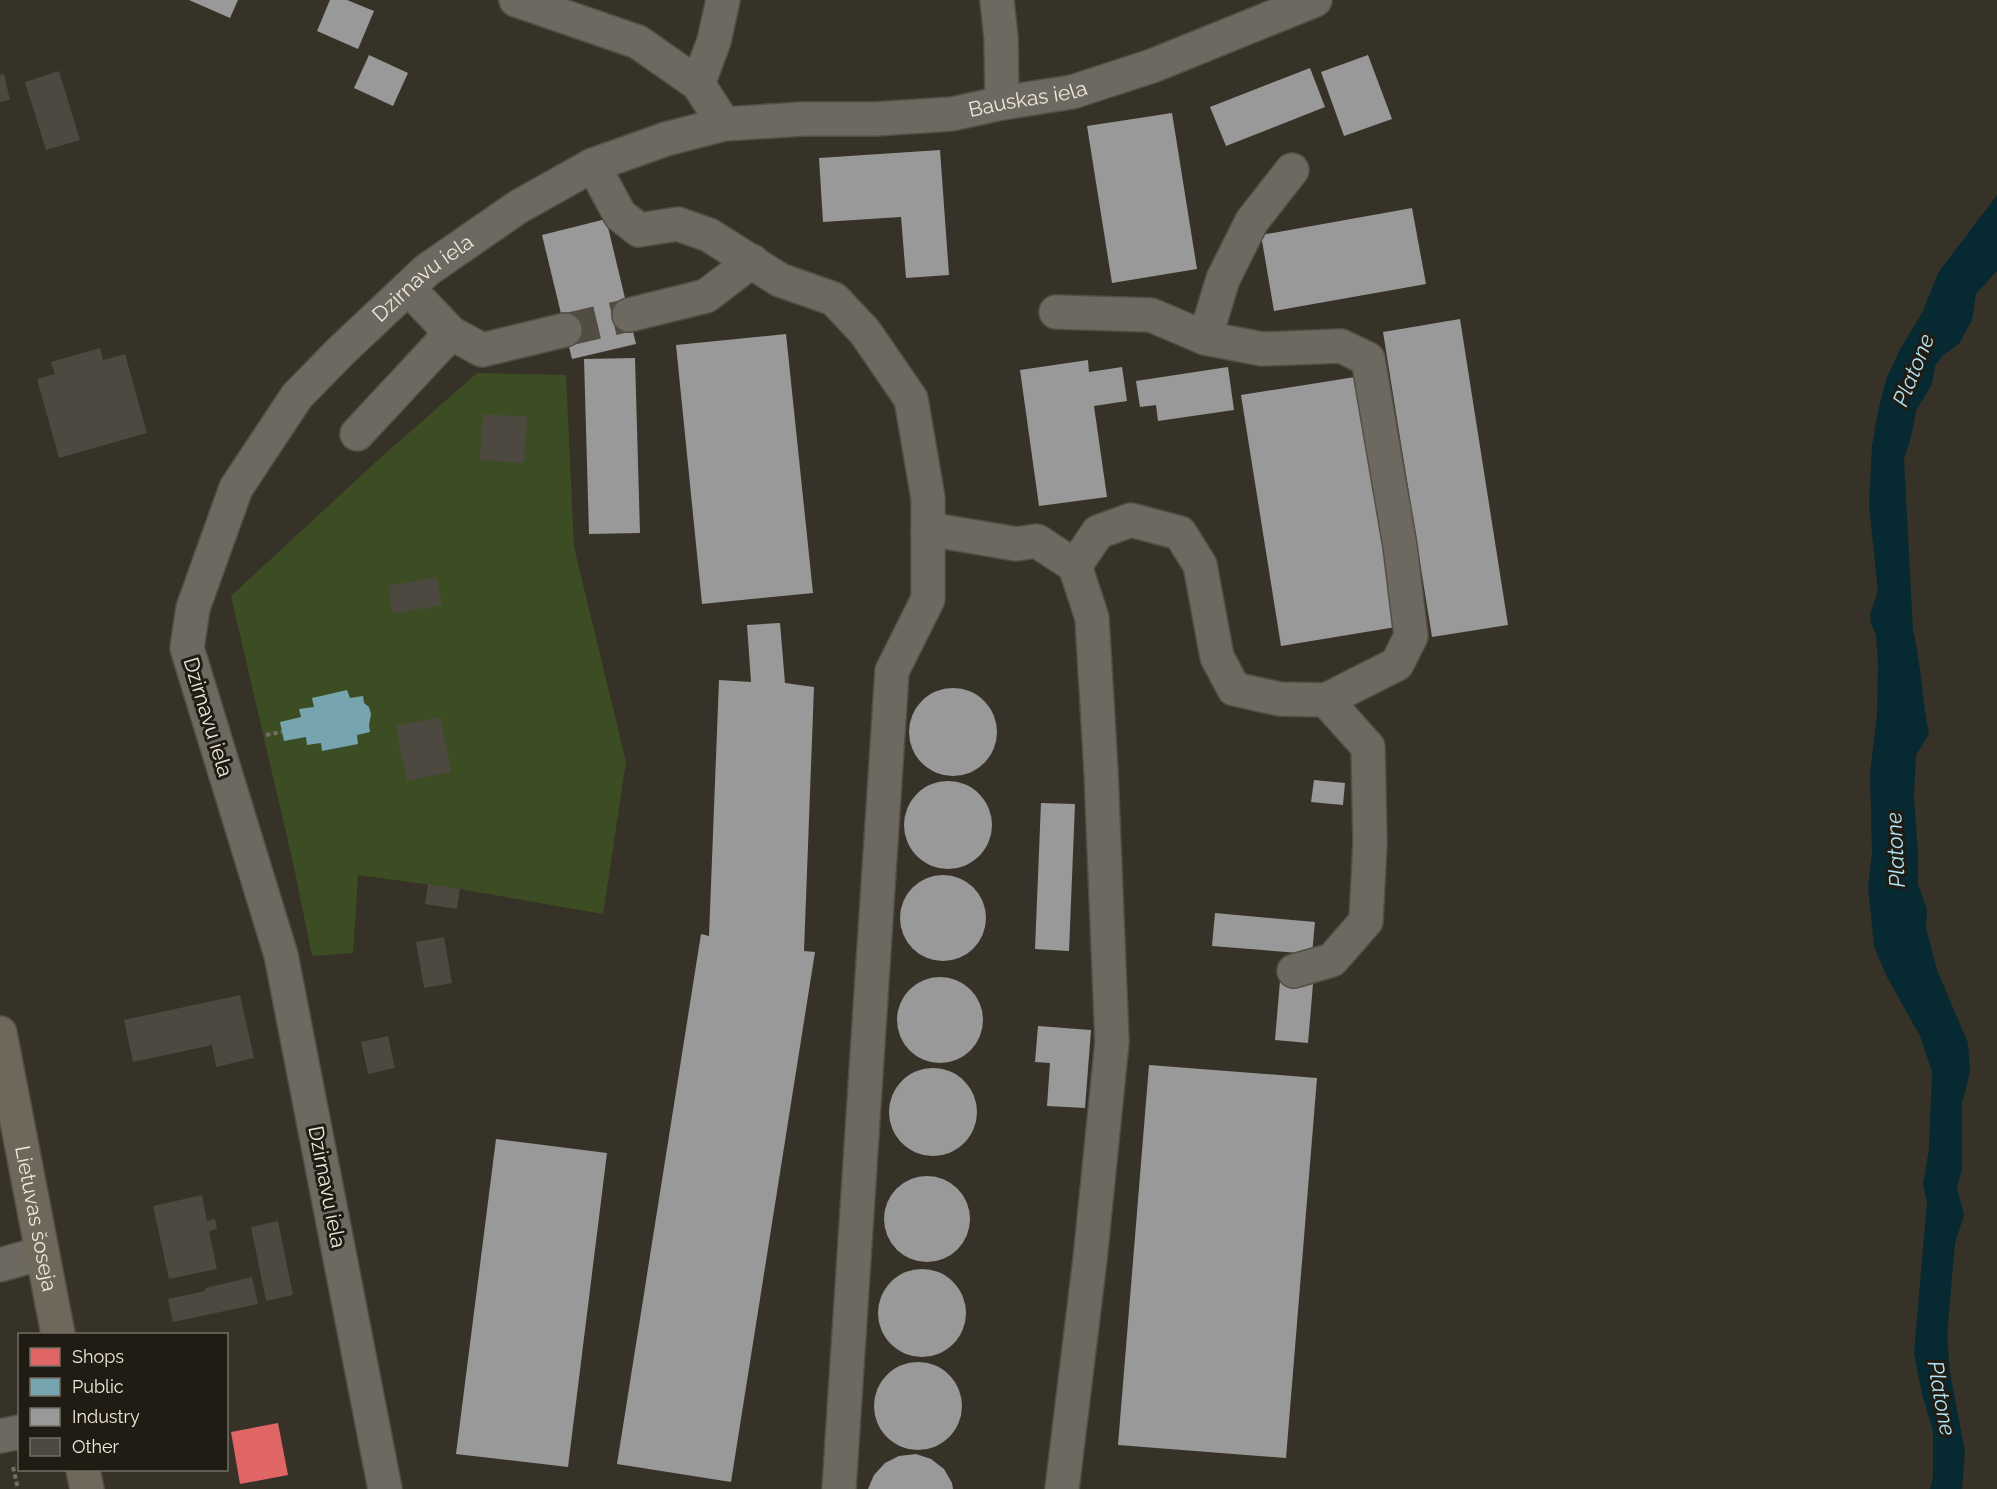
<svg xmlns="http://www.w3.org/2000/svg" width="1997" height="1489" viewBox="0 0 1997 1489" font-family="Raleway,sans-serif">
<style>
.green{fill:#3c4d24}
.water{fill:#072931}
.shops{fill:#e06666}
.public{fill:#76a5af}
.industry{fill:#999}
.building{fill:#4d4840}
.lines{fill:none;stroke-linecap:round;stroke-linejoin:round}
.minor-tunnel{stroke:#524d42;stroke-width:33;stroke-dasharray:33 16;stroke-linecap:butt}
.minor-casing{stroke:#544f45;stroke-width:36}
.major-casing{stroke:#544f45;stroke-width:36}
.path{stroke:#726e67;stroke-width:4;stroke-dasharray:4.5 3;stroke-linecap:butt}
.minor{stroke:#6d6961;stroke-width:33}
.major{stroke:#6d685a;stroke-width:33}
.labels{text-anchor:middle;stroke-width:6;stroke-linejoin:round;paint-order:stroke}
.street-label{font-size:21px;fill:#eee8dc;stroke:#201c13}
.water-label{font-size:22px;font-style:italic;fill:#b0e3f3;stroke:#201c13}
</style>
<rect width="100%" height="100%" fill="#373227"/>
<!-- green -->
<path class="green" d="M 477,373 L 566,375 L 574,547 L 626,762 L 603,914 L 460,889 L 358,875 L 353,953 L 312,956 L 294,867 L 231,596 L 378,460 Z"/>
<!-- water -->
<path class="water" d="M 1997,195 L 1997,271 L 1976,294 L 1972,320 L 1959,344 L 1942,356 L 1935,366 L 1932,384 L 1916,411 L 1911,437 L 1904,459 L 1913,630 C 1921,664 1922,699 1929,734 L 1916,755 L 1914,797 L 1918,854 L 1918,885 L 1927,909 L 1926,928 L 1937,970 L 1968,1043 L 1970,1072 L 1962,1103 L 1962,1169 L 1957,1187 L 1964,1215 L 1955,1243 L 1947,1336 L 1950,1372 L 1965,1452 L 1962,1489 L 1930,1489 L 1933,1477 L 1933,1431 L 1922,1394 L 1914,1353 L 1927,1202 L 1923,1184 L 1929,1149 L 1932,1072 L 1920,1036 L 1886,975 L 1874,946 L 1868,887 L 1872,854 L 1870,774 L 1877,716 L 1878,664 L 1876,634 L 1871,624 L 1870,614 L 1878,591 L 1869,506 L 1872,446 L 1878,411 L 1886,380 L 1899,351 L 1923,311 L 1938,273 Z"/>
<!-- shops -->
<path class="shops" d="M 278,1423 L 288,1475 L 240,1484 L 231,1432 Z"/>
<!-- public -->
<path class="public" d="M 347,690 L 350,698 L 363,696 L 364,703 L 369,707 L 371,714 L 369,725 L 370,732 L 357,735 L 358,744 L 322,751 L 321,743 L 307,745 L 306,737 L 284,741 L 280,722 L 301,717 L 299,709 L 314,707 L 312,698 Z"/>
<!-- industry -->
<g class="industry">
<path d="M 189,0 L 238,0 L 230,18 Z"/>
<path d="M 330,0 L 347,0 L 374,11 L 358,49 L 317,31 Z"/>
<path d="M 369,55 L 408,73 L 393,106 L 354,88 Z"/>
<path d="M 1368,55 L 1392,119 L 1344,136 L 1321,72 Z"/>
<path d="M 1310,68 L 1325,107 L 1226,146 L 1210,107 Z"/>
<path d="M 1172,113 L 1197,269 L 1112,283 L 1087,126 Z"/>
<path d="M 940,150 L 949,275 L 906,278 L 901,217 L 823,222 L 819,158 Z"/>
<path d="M 1412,208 L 1426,284 L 1274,311 L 1261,235 Z"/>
<path d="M 606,219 L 636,344 L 572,359 L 542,235 Z"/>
<path d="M 1460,319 L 1508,625 L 1432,637 L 1383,332 Z"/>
<path d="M 786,334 L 813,593 L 702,604 L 676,345 Z"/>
<path d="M 635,358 L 640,533 L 589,534 L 584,359 Z"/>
<path d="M 1088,360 L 1089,372 L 1122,367 L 1127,401 L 1094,406 L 1107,497 L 1039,506 L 1020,370 Z"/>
<path d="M 1228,367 L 1234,410 L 1158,421 L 1156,405 L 1140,407 L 1136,381 Z"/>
<path d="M 1355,377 L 1396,627 L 1281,646 L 1241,395 Z"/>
<path d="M 780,623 L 785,683 L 814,687 L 804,951 L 815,952 L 731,1482 L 617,1464 L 701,934 L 709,936 L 719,680 L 751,682 L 747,625 Z"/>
<circle cx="953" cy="732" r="44"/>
<path d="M 1314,780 L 1345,783 L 1343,805 L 1311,802 Z"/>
<circle cx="948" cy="825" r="44"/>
<path d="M 1041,803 L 1075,804 L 1069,951 L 1035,949 Z"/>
<circle cx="943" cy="918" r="43"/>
<path d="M 1215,913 L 1315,922 L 1312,954 L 1212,946 Z"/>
<circle cx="940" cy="1020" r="43"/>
<path d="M 1280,981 L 1313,984 L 1308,1043 L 1275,1040 Z"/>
<path d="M 1038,1026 L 1091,1030 L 1085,1108 L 1047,1106 L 1050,1063 L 1035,1062 Z"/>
<path d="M 1149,1065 L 1317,1078 L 1286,1458 L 1118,1445 Z"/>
<circle cx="933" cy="1112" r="44"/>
<path d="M 496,1139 L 607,1153 L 568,1467 L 456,1454 Z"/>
<circle cx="927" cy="1219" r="43"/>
<circle cx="922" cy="1313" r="44"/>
<circle cx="918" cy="1406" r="44"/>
<path d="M 916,1454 L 931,1459 L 944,1469 L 952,1483 L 953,1489 L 868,1489 L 874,1475 L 885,1463 L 899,1456 Z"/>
</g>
<!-- building -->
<g class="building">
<path d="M 59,71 L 80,140 L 46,150 L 25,82 Z"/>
<path d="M 4,74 L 10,100 L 0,102 L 0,75 Z"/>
<path d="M 100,348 L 103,360 L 125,354 L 147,433 L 59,458 L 37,379 L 55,374 L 51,362 Z"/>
<path d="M 483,414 L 527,417 L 524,463 L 480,460 Z"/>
<path d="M 437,577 L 442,605 L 393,614 L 388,586 Z"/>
<path d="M 440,717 L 451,772 L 407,781 L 396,726 Z"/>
<path d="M 428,884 L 460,889 L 457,909 L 425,904 Z"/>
<path d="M 444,937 L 452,983 L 424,988 L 416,942 Z"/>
<path d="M 240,995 L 254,1058 L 216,1067 L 212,1045 L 133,1062 L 124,1020 Z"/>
<path d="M 388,1036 L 395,1068 L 368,1074 L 361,1042 Z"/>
<path d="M 202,1195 L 207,1221 L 215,1219 L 217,1229 L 209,1231 L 217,1269 L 169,1279 L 153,1206 Z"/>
<path d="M 278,1221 L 293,1295 L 266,1301 L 251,1227 Z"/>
<path d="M 252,1277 L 258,1304 L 173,1322 L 168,1299 L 205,1291 L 205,1288 Z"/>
</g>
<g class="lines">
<!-- minor-tunnel -->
<path class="minor-tunnel" d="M 565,330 L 629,315"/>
<!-- minor casing -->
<g class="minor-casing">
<g id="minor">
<path d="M 516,0 L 638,42 L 698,84 L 724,124"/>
<path d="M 997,0 L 1001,38 L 1002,103"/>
<path d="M 698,84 L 714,41 L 723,0"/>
<path d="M 593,165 L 620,215 L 639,230 L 678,224 L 709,235 L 780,280 L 834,299 L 865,332 L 911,399 L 928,498 L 928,599 L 892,671 L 839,1489"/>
<path d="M 408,288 L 451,333 L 482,350 L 565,330"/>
<path d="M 1056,312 L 1151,315 L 1205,338 L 1262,349 L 1341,346 L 1368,359 L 1400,546 L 1411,636 L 1397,664 L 1326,700 L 1280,699 L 1234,689 L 1217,657 L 1200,565 L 1180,533 L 1131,520 L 1098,532 L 1075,566"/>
<path d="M 629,315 L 706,296 L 752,261"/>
<path d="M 1205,338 L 1223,279 L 1252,221 L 1292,170"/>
<path d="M 357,434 L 451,333"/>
<path d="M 928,529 L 1016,544 L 1037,541 L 1075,566 L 1092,618 L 1101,771 L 1112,1042 L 1090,1259 L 1062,1489"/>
<path d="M 1294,971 L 1332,960 L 1366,921 L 1370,843 L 1368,747 L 1326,700"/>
<path d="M 0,1265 L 42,1253"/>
<path d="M 0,1436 L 20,1432"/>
<path id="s1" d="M 385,1489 L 281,955 L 187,648 L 193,608 L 236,488 L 297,396 L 341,351 L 427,270 L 518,207 L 593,165 L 666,139 L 724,124 L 803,119 L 875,119 L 952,114 L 1002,103 L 1072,92 L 1152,66 L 1315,0"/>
</g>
</g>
<!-- major casing -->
<g class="major-casing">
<g id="major">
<path id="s2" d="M 0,1033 L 58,1334"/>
<path d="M 83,1470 L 87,1489"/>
</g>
</g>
<!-- path -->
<g class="path">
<path d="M 266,735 L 282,732"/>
<path d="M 13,1467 L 18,1489"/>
</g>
<!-- minor -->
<use href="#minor" class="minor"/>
<!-- major -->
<use href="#major" class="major"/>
</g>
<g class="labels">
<!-- street labels -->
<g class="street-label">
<text dy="7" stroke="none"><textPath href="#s1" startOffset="1964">Bauskas iela</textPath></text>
<text dy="7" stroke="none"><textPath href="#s1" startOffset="1316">Dzirnavu iela</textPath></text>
<text transform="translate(208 717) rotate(73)" y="7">Dzirnavu iela</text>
<text transform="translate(327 1187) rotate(79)" y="7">Dzirnavu iela</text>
<text dy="7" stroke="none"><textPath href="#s2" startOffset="189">Lietuvas šoseja</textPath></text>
</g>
<!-- water labels -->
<g class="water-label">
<text transform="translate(1913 370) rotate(-68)" y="8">Platone</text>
<text transform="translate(1895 850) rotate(-93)" y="8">Platone</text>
<text transform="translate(1942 1398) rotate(80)" y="8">Platone</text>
</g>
</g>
<!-- legend -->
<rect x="18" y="1333" width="210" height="138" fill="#201c13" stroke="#726e63" stroke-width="1.5"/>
<rect x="30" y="1348" width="30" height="18" fill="#e06666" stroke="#726e63" stroke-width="1.5"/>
<text x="72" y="1363" font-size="18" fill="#eee8dc">Shops</text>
<rect x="30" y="1378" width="30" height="18" fill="#76a5af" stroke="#726e63" stroke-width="1.5"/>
<text x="72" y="1393" font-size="18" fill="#eee8dc">Public</text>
<rect x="30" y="1408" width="30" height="18" fill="#999999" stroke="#726e63" stroke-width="1.5"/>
<text x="72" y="1423" font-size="18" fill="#eee8dc">Industry</text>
<rect x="30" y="1438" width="30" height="18" fill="#4d4840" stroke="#726e63" stroke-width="1.5"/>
<text x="72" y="1453" font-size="18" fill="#eee8dc">Other</text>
</svg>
